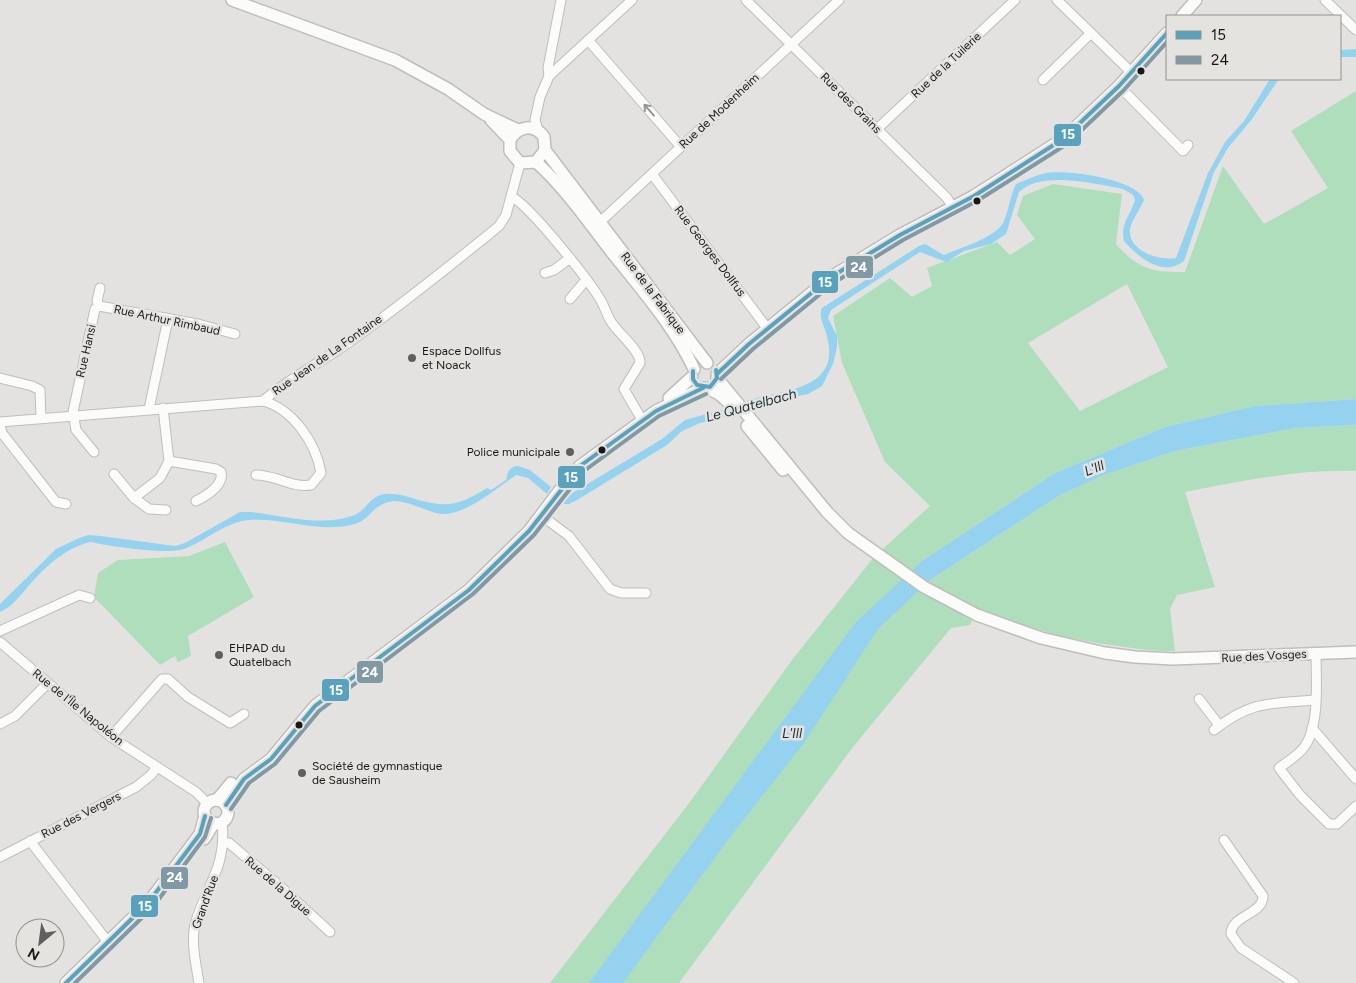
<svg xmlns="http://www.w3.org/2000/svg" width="1356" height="983" viewBox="0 0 1356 983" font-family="Figtree,sans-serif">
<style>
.green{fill:#aedebb;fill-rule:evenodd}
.water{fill:#95d2ef}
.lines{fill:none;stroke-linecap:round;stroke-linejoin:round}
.stream{stroke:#95d2ef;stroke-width:2}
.minor-casing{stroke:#bfbebc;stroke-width:11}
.major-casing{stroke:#bfbebc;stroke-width:14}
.minor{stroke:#fbfbfa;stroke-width:9}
.major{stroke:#fbfbfa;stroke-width:11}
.bus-1-casing{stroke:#e5e3df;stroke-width:8}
.bus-2-casing{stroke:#e5e3df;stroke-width:8}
.bus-1{stroke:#59a2be;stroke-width:4}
.bus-2{stroke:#8199a5;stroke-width:4}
.oneway{stroke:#959594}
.bus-dot{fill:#181817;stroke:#e5e3df;stroke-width:2}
.poi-dot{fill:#5f5f5d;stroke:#e5e3df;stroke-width:2}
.labels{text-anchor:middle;stroke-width:5;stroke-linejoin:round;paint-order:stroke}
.street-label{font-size:12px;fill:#181817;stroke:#e5e3df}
.poi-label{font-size:12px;fill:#181817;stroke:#e5e3df;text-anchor:start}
.water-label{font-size:14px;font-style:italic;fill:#1c303a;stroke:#e5e3df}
.line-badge{stroke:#e5e3df;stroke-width:2}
.badge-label{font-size:14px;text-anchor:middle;font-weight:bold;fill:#fff}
</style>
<rect width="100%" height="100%" fill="#e4e2e0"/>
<!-- green -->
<g class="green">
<path d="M 1356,91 L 1356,399 L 1255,406 L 1165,427 L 1055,473 L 922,561 L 904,578 L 921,590 L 930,580 L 1060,495 L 1104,475 L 1175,451 L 1295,428 L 1356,425 L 1356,471 C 1299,469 1241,481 1185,492 L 1215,587 L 1177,595 L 1170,609 L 1175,651 C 1158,652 1142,649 1125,647 C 1070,640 1028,629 977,608 L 970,625 L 951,628 L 853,747 L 679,983 L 550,983 L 690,802 L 792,660 L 874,557 L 930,506 L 885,462 L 842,363 L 833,316 L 890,278 L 912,297 L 932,286 L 927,268 L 997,242 L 1010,255 L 1035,239 L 1017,215 L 1023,196 L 1053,184 L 1122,194 L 1116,244 C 1139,270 1152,272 1185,272 L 1223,166 L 1264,224 L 1328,188 L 1291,131 ZM 1127,284 L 1168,367 L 1080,411 L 1028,343 Z"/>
<path d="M 225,542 L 254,597 L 188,636 L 191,656 L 178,662 L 175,656 L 160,665 L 94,597 L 98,573 L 118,560 L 189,556 Z"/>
</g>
<!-- water -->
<g class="water">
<path d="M 1356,49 L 1356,57 L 1340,57 L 1340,50 Z"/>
<path d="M 1270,79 L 1279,79 L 1252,119 L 1228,148 L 1214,172 L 1184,261 C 1163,278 1138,257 1124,241 C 1120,224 1130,216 1135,200 L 1133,195 L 1123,189 C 1096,184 1041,170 1019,192 L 1006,234 L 991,244 L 964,251 L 946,262 L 920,252 L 831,310 L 828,318 L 837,336 L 837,347 L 833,364 L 822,386 L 808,394 L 774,401 L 753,409 L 746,401 C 783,389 844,391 826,333 C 824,325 818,316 822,308 L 919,246 L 925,244 L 944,255 C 959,248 998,237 1004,221 C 1009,209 1010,196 1016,184 C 1026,180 1036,175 1046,173 C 1065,169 1139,179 1144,200 C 1141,208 1129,224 1130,232 C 1130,252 1161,261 1176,258 L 1208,173 L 1225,142 L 1244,121 Z"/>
<path d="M 1356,399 L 1356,425 L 1295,428 L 1175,451 L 1104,475 L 1060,495 L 930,580 L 878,629 L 804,743 L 730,837 L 623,983 L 589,983 L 856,622 L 922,561 L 1055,473 L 1165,427 L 1255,406 Z"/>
<path d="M 725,409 L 729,416 L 700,423 L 682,431 L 667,445 L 577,500 L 569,504 L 562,504 L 566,497 L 662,439 L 685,420 Z"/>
<path d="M 518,466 L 530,470 L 551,487 L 547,494 L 528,478 L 516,475 C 497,488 461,520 436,513 C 424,510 405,500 393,501 C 371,505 371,519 355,524 C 320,534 284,517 249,520 C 225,522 206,541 184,549 C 166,555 110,546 90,542 C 63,549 44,568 26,589 C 17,599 11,607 0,612 L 0,604 L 56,549 L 77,539 L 88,535 L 101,536 L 175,546 L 185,543 L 240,512 L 250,512 C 282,515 320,527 352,516 C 366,512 370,495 385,494 C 396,493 405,496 415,499 C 448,508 458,506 487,488 L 491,490 L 506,480 C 508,471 509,467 518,466 Z"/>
</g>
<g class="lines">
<!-- stream -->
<path class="stream" d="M 726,413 L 738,409"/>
<!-- minor casing -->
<g class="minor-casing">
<g id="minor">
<path d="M 746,0 L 947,198 L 953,208"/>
<path d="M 1057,0 L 1131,72"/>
<path d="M 1325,0 L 1356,30"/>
<path d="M 588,40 L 681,147"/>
<path d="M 549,76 L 548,68 L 561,0"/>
<path d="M 1043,80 L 1090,34"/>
<path d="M 1119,86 L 1183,151 L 1188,145"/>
<path d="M 877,129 L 1015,0"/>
<path d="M 538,130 L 535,120 L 540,97 L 549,76 L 632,0"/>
<path d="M 652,174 L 767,328"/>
<path d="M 512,197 C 530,206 588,279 600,299 C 604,305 606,313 610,320 C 616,332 641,350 640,363 L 624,389 L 642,420"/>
<path d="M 600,222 L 839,0"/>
<path d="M 545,273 L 554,270 L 569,259"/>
<path d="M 570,299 L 586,280"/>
<path d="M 99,306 L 198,324 L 235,334"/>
<path d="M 0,378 L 32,386 L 40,390 L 41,418"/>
<path d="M 263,401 C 289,378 320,363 348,343 C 400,306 450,266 499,226 L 506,215 L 520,163"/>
<path d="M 163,408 L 169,461"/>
<path d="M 149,409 L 168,319"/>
<path d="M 0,422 L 263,401 C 293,409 316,443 321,473 L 311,485 C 291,488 276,475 256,475"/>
<path d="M 0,425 L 2,433 L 56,502 L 66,504"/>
<path d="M 94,452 L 76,430 L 73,412 L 95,309 L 99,306 L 97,301 L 100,288"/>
<path d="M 114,474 L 134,498"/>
<path d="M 166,510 L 149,509 L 134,498 L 160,478 L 169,461 L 216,469 L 221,472 C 224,485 206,496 196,501"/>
<path d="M 542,516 L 569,536 L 610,589 L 621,593 L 646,593"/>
<path d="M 0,631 L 79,595 L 90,598"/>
<path d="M 0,642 L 111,737 L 196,792 L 208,804"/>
<path d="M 1316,654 C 1316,679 1320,724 1305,746 C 1299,755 1287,762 1279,768 L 1300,795 L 1329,824 L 1337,824 L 1356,806"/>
<path d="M 1199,699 L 1219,725"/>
<path d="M 0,724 L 15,716 L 48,683"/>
<path d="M 1312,728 L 1356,779"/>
<path d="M 1214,730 C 1252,700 1270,704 1315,700"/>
<path d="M 111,737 L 162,679 L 168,679 L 188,697 L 230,723 L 244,714"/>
<path d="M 1224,840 L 1263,896 C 1263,915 1231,915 1231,934 L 1241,948 L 1294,983"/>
<path d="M 30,841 L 108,942"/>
<path d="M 224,843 L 229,843 L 281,887 L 330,932"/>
<path d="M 0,857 L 136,787 L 151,775 L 157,767"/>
<path d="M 199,983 C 196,964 190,940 196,921 C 208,883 227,865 222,822"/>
</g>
</g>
<!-- major casing -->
<g class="major-casing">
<g id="major">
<path d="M 232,0 L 395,60 L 448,89 L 484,114 L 518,130"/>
<path d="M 1182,16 L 1196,0"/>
<path d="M 491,120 L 510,140 L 510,151 L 520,163 L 536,162 L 545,150 L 544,137 C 534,123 518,126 510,140"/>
<path d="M 545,150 L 707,363"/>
<path d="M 536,162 C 564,187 587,220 610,250 C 640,288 674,326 694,369"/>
<path d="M 717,374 L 749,344 L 831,277 L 900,235 L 974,196 L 1063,139 L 1119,86 L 1167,33"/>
<path d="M 717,378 L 827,512 L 848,533 L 924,587 L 977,615 L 1041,638 L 1105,653 L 1135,657 L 1173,659 L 1356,652"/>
<path d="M 707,388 L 719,394 L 730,404"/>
<path d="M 669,398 L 692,377"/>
<path d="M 747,426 L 783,470"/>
<path d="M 217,800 L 231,783"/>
<circle cx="216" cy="812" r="12"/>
<path d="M 226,805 L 244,779 L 271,759 L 315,706 L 469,590 L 529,531 L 569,478 L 580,466 L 656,411 L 703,388"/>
<path d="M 204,839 L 214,823"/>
<path d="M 66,983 L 148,903 L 200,834 L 205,816"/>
</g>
</g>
<!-- minor -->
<use href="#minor" class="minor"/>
<!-- major -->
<use href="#major" class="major"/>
<!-- bus-1 casing -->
<g class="bus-1-casing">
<g id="bus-1">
<path d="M 693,371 L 693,379 L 697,385 L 710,387 L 717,378 L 716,370"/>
<path d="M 717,374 L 749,344 L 831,277 L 900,235 L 974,196 L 1063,139 L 1119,86 L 1167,33"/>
<path d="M 226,805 L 244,779 L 271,759 L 315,706 L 469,590 L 529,531 L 580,466 L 656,411 L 703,388"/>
<path d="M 66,983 L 148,903 L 200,834 L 205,816"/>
</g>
</g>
<!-- bus-2 casing -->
<g class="bus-2-casing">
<g id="bus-2">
<path d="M 721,379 L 753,349 L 835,282 L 903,240 L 977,201 L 1067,144 L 1123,91 L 1167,42"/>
<path d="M 231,809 L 249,783 L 275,764 L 319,711 L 473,594 L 534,535 L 584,471 L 659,416 L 706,394"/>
<path d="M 75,983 L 153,907 L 205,837 L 211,818"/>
</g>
</g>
<!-- bus-1 -->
<use href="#bus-1" class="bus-1"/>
<!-- bus-2 -->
<use href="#bus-2" class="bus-2"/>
</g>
<!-- one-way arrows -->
<defs><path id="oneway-shaft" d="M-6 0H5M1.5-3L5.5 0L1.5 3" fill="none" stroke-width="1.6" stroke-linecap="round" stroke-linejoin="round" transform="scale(1.25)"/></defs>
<use class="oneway" href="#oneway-shaft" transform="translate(649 110) rotate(-131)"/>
<!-- markers -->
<g class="bus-dot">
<circle cx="1141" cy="71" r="4.5"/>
<circle cx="977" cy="201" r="4.5"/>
<circle cx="602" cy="450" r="4.5"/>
<circle cx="299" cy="725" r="4.5"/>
</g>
<g class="poi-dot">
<circle cx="412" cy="358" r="5"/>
<circle cx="570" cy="452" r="5"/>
<circle cx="219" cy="655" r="5"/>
<circle cx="302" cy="773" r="5"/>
</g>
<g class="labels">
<!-- street labels -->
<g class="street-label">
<text transform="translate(946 65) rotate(-43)" y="4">Rue de la Tuilerie</text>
<text transform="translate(851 103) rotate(45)" y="4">Rue des Grains</text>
<text transform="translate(719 111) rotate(-43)" y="4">Rue de Modenheim</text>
<text transform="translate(710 251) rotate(53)" y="4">Rue Georges Dollfus</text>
<text transform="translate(653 293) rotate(53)" y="4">Rue de la Fabrique</text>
<text transform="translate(167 320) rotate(12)" y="4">Rue Arthur Rimbaud</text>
<text transform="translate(86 351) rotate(-77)" y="4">Rue Hansi</text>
<text transform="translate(327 355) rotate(-35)" y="4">Rue Jean de La Fontaine</text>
<text transform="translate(1264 656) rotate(-3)" y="4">Rue des Vosges</text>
<text transform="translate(78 707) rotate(39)" y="4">Rue de l'Île Napoléon</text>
<text transform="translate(81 815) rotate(-27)" y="4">Rue des Vergers</text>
<text transform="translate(278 886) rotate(41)" y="4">Rue de la Digue</text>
<text transform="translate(205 902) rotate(-70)" y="4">Grand'Rue</text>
</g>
<!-- poi labels -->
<g class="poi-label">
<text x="422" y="355">Espace Dollfus<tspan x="422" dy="14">et Noack</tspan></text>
<text x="560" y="456" text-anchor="end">Police municipale</text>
<text x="229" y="652">EHPAD du<tspan x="229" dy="14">Quatelbach</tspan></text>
<text x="312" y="770">Société de gymnastique<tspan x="312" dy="14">de Sausheim</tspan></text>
</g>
<!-- water labels -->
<g class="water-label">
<text transform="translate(751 405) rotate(-15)" y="5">Le Quatelbach</text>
<text transform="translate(1094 468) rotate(-21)" y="5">L'Ill</text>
<text x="792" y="738">L'Ill</text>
</g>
</g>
<g class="line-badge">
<rect x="1053" y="123" width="29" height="24" rx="5" fill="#59a2be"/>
<rect x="845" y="255" width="29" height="24" rx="5" fill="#8199a5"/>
<rect x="811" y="270" width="28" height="24" rx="5" fill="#59a2be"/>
<rect x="557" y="465" width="29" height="24" rx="5" fill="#59a2be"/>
<rect x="356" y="660" width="28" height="24" rx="5" fill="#8199a5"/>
<rect x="321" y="678" width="29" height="24" rx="5" fill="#59a2be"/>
<rect x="160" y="866" width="29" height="24" rx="5" fill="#8199a5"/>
<rect x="130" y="894" width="29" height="24" rx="5" fill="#59a2be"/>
</g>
<g class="badge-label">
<text x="1068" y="139">15</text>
<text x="859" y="272">24</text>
<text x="825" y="287">15</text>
<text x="571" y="482">15</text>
<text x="370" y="677">24</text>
<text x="336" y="695">15</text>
<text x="175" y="882">24</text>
<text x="145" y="911">15</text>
</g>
<!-- legend -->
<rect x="1166" y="15" width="175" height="65" fill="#e5e3df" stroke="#93928f"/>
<rect x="1176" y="31" width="25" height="8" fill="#59a2be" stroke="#93928f"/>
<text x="1211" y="40" font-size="15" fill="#181817">15</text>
<rect x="1176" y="56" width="25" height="8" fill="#8199a5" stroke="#93928f"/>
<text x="1211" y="65" font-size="15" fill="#181817">24</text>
<!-- north arrow -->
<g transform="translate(40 943) rotate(209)"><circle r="24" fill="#e5e3df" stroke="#93928f"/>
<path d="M0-4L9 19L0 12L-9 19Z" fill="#5f5f5d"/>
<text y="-8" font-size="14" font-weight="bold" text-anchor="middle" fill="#181817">N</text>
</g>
</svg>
